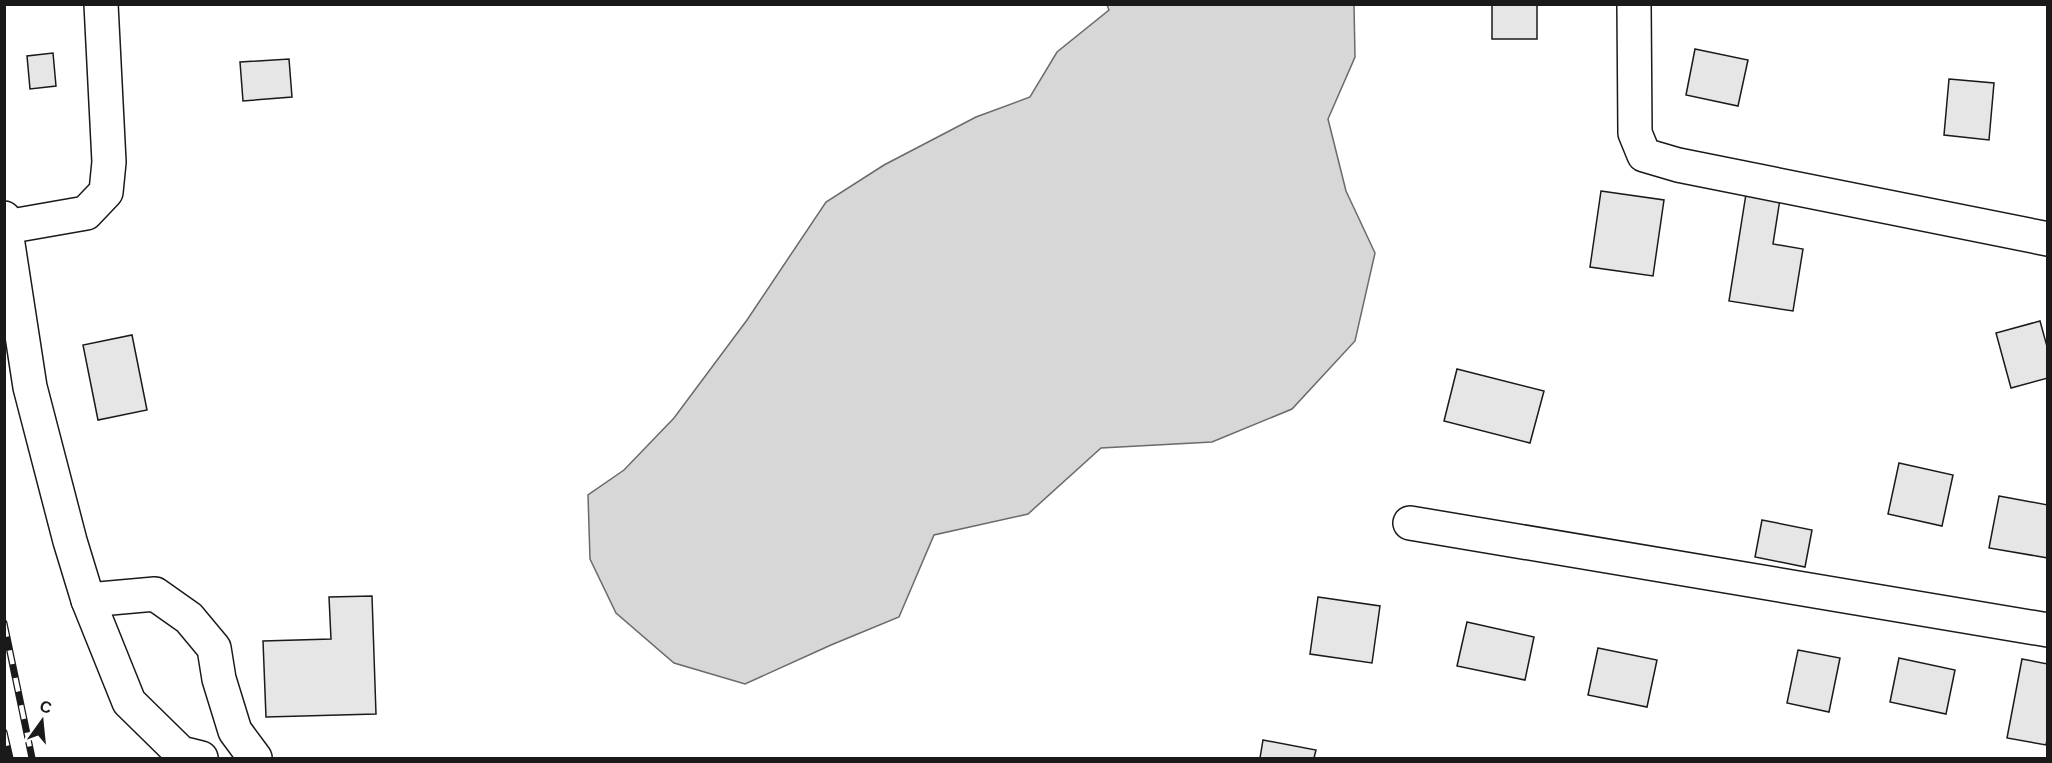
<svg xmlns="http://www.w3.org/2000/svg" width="2052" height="763" viewBox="0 0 2052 763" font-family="Arial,sans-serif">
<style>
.water{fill:#d7d7d7;stroke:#6a6a6a;stroke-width:1.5}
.building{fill:#e6e6e6;stroke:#1a1a1a;stroke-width:1.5}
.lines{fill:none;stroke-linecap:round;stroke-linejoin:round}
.minor-casing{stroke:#1a1a1a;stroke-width:36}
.minor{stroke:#fff;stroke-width:33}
.rail-casing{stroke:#1a1a1a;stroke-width:7}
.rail{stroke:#fff;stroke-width:4.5;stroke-dasharray:14;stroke-linecap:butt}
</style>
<rect width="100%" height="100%" fill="#fff"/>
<!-- water -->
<path class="water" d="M 1107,5 L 1354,5 L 1355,57 L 1328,119 L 1346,191 L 1375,253 L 1355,341 L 1292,409 L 1212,442 L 1101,448 L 1028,514 L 934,535 L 899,617 L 831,645 L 745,684 L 674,663 L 616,613 L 590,559 L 588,495 L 624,470 L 674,418 L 747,320 L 826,202 L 884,165 L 976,117 L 1030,97 L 1057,52 L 1109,10 Z"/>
<!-- building -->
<g class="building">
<rect x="1492" y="4" width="45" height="35"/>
<path d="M 1695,49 L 1748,60 L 1738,106 L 1686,95 Z"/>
<path d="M 53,53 L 56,86 L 30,89 L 27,56 Z"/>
<path d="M 289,59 L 292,97 L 243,101 L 240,62 Z"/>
<path d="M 1949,79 L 1994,83 L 1989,140 L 1944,135 Z"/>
<path d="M 1601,191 L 1664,200 L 1653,276 L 1590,267 Z"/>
<path d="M 1746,194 L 1780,199 L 1773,244 L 1803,249 L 1793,311 L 1729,301 Z"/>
<path d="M 2040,321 L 2048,350 L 2048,378 L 2011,388 L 1996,333 Z"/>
<path d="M 132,335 L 147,410 L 98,420 L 83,345 Z"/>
<path d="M 1457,369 L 1544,391 L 1530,443 L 1444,421 Z"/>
<path d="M 1899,463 L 1953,475 L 1942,526 L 1888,514 Z"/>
<path d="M 1999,496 L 2048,505 L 2048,558 L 1989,548 Z"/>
<path d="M 1762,520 L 1812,530 L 1805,567 L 1755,557 Z"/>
<path d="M 372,596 L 376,714 L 266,717 L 263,641 L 331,639 L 329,597 Z"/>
<path d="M 1318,597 L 1380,606 L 1372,663 L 1310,654 Z"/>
<path d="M 1467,622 L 1534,637 L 1525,680 L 1457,666 Z"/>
<path d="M 1598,648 L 1657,660 L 1647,707 L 1588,695 Z"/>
<path d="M 1798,650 L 1840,658 L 1829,712 L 1787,703 Z"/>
<path d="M 1899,658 L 1955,670 L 1946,714 L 1890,702 Z"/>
<path d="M 2022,659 L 2048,664 L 2048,735 L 2046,745 L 2007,738 Z"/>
<path d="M 1263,740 L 1316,750 L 1314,758 L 1260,758 Z"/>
</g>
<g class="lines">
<!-- minor casing -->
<g class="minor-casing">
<g id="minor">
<path d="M 1634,4 L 1635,133 L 1644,155 L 1678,165 L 2048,239"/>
<path d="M 4,218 L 30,387 L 70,541 L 88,600 L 129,702 L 181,753 L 201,758"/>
<path d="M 6,227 L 86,213 L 106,192 L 109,162 L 101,4"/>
<path d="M 1410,523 L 2048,630"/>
<path d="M 88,600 L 155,594 L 189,618 L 214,648 L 219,679 L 235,731 L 255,758"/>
</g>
</g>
<!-- minor -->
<use href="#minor" class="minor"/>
<!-- rail casing -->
<g class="rail-casing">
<g id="rail">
<path d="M 4,623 L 32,758"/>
<path d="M 4,732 L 10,758"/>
</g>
</g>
<!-- rail -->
<use href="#rail" class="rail"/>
</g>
<!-- border -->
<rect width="2052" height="763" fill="none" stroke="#1a1a1a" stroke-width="12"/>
<!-- north arrow -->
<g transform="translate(42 721) rotate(15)" stroke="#ffffff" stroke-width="4.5" paint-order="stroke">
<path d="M0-4.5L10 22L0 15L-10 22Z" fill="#1a1a1a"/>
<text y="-9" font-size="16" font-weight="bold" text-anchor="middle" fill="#1a1a1a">С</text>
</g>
</svg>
